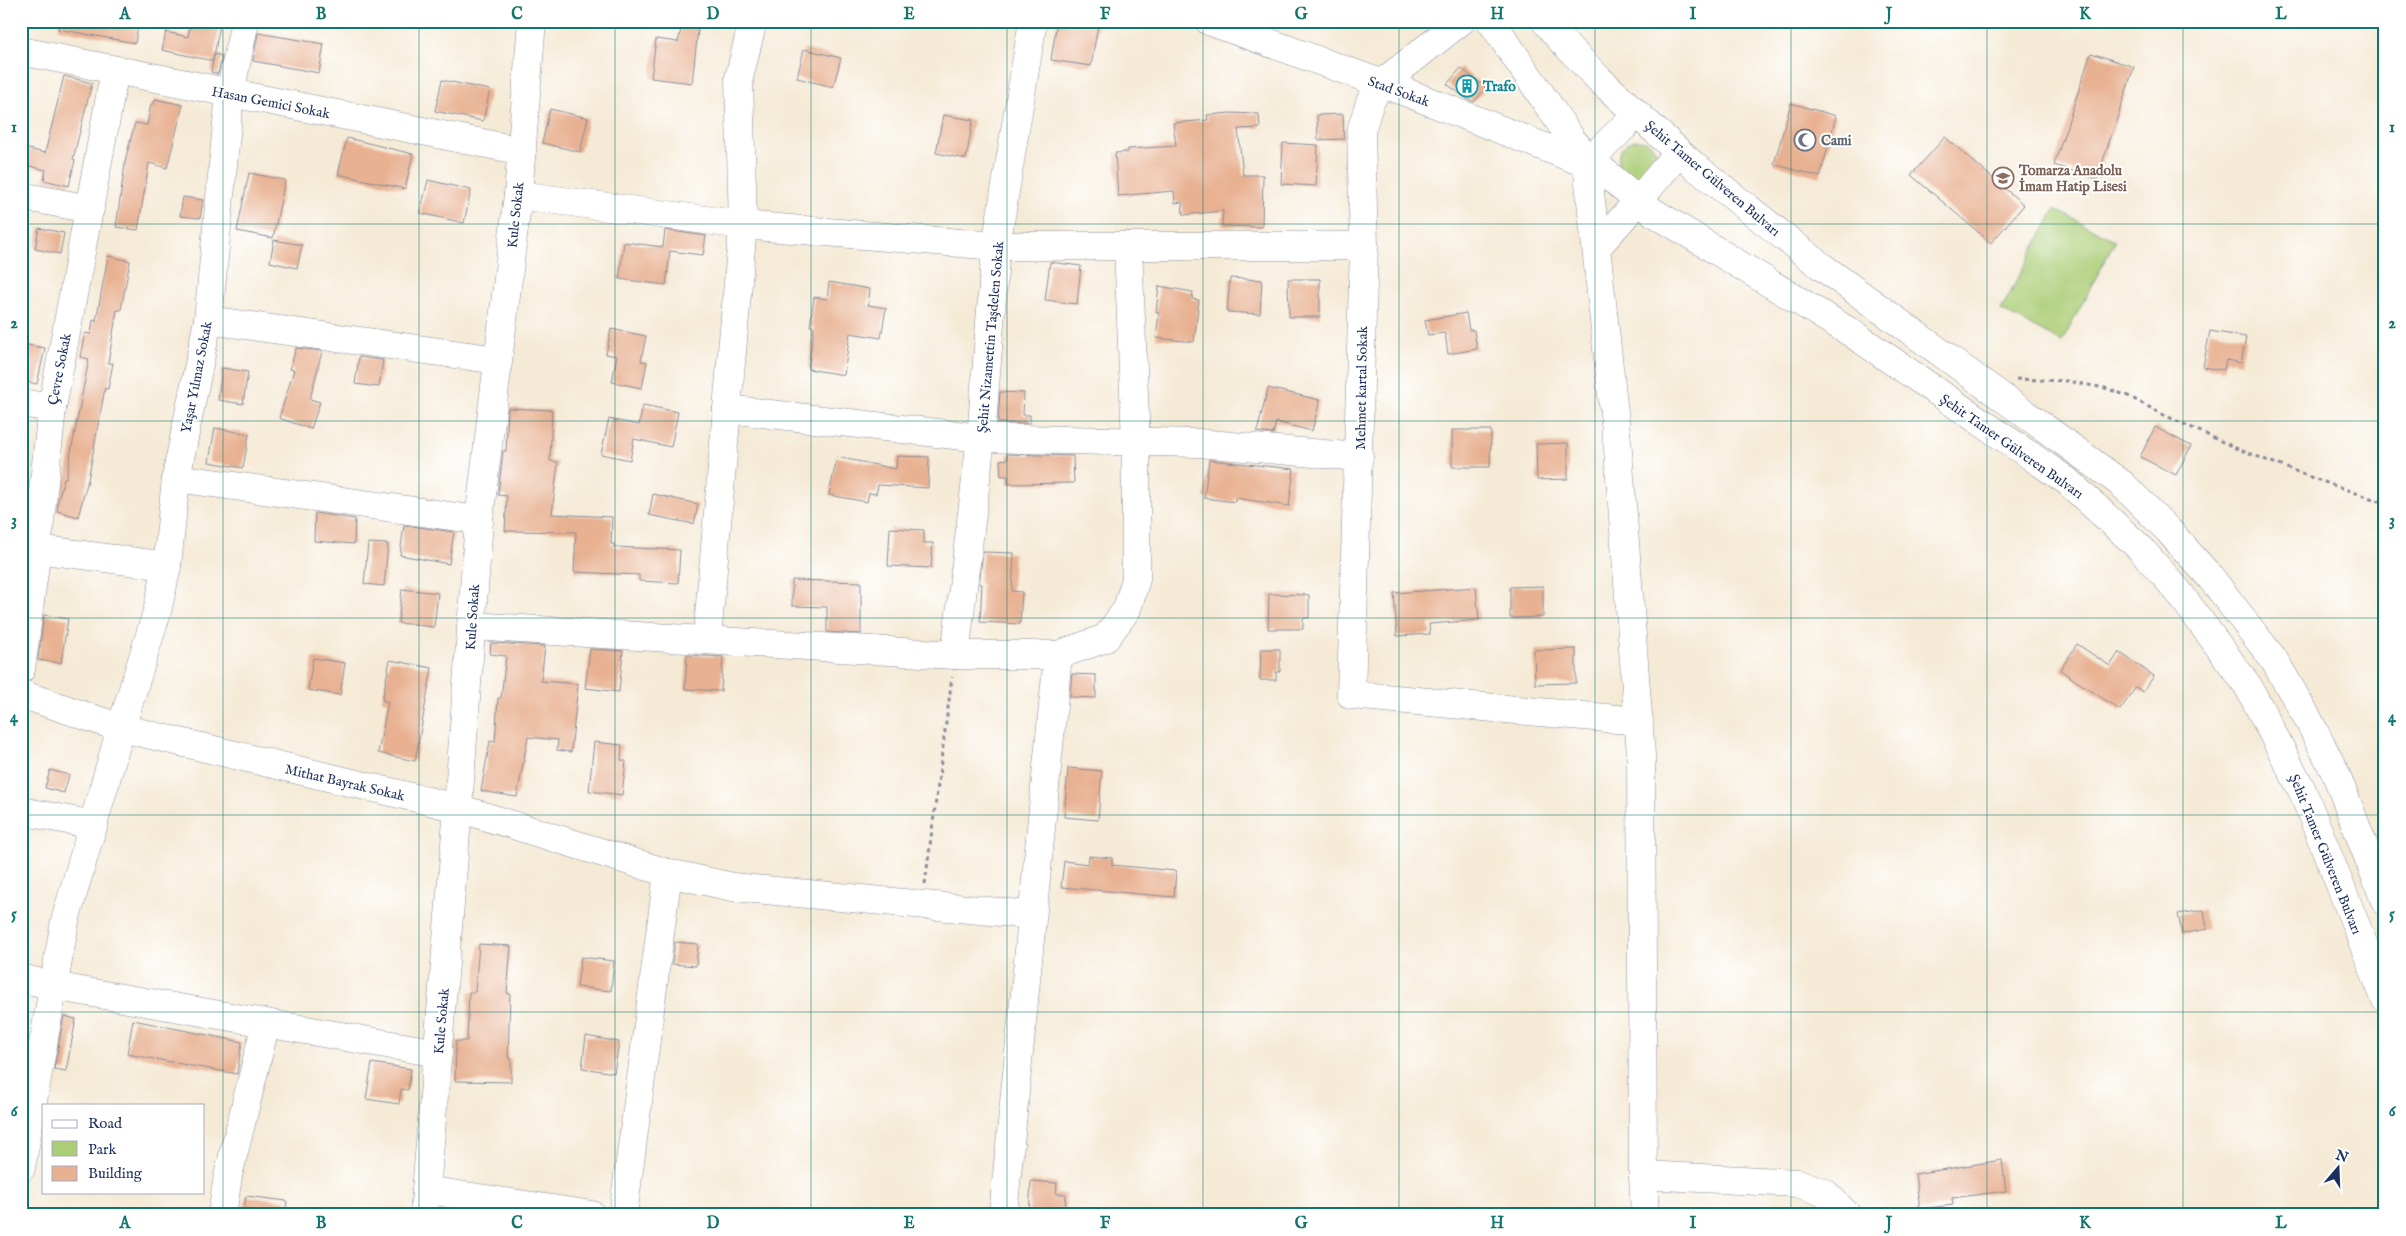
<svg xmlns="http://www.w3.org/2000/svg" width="2406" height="1236" viewBox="0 0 2406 1236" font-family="'IM FELL English',serif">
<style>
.green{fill:#abcd76;stroke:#637e6a}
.building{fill:#e8b191}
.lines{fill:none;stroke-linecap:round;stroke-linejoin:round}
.minor-casing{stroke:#888c9a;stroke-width:29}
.major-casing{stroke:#888c9a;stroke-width:29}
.path{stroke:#888c9a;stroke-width:3;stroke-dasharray:4 4;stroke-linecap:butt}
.minor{stroke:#fff;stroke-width:28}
.major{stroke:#fff;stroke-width:28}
.grid{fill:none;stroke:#0f766e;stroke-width:1;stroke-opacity:0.55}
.labels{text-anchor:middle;stroke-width:4;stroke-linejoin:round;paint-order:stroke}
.culture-label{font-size:14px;font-weight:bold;fill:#0d838f;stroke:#fff;text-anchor:start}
.street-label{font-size:14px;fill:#1b2f5e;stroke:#fff}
.worship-label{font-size:14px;font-weight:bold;fill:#5b616d;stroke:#fff;text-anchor:start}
.education-label{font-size:14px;font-weight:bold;fill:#785e54;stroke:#fff;text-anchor:start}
.neatline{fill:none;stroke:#0f766e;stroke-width:2}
.grid-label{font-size:16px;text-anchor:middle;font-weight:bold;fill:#0f766e}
</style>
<rect width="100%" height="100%" fill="#fff"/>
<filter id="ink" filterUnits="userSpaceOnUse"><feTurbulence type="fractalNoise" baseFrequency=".02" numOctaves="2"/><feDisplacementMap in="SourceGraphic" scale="10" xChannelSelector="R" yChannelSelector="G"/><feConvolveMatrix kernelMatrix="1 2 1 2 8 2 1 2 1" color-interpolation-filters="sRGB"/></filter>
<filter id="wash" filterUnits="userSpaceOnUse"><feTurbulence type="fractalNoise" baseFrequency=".0096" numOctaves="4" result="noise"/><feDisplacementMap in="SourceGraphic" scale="20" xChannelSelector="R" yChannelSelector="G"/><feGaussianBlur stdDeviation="1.12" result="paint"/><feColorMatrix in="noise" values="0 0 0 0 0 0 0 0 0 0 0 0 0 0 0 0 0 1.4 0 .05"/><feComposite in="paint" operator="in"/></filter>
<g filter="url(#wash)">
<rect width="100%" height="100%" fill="#f5ead6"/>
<!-- green -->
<g class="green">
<path d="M 1634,140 C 1655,139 1659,152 1657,170 L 1636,182 L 1618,165 C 1617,153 1622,145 1634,140 Z"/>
<path d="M 2055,209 L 2115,241 L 2062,342 L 2001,310 Z"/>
</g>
<g id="blocks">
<!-- building -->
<g class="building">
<path d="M 59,21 L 139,21 L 135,43 L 58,29 Z"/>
<path d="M 191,21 L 220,25 L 213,61 L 162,50 L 166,32 L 188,37 Z"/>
<path d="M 683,21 L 699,21 L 692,83 L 651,78 L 656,39 L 678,42 Z"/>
<path d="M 1057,21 L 1098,25 L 1091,66 L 1051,60 Z"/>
<path d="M 258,33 L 324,44 L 319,73 L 253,61 Z"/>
<path d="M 804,49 L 841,58 L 833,87 L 797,78 Z"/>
<path d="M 2091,53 L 2134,67 L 2097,179 L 2054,165 Z"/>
<path d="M 214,54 L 222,56 L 218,74 L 211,72 Z"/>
<path d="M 1461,68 L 1486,88 L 1474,102 L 1467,99 L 1447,84 Z"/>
<path d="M 64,76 L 92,83 L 73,159 L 75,160 L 69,186 L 44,180 L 46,170 L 21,164 L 21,147 L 45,153 Z"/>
<path d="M 442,80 L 490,90 L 483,121 L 435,111 Z"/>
<path d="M 155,99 L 183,105 L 167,168 L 149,163 L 138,230 L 116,227 L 126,157 L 135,123 L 147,125 L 151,104 L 154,104 Z"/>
<path d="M 1791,103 L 1836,116 L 1820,177 L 1774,164 Z"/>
<path d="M 550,109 L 588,118 L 580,152 L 542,143 Z"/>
<path d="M 1230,113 L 1259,114 L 1260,128 L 1238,129 L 1243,175 L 1263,175 L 1262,227 L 1222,226 L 1223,211 L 1183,215 L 1182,202 L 1175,203 L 1174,191 L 1118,196 L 1115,153 L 1128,152 L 1128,149 L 1176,146 L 1173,123 L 1208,120 L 1207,115 Z"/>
<path d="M 1343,114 L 1344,139 L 1318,140 L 1317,115 Z"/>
<path d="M 943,115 L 973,120 L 966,159 L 936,153 Z"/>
<path d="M 1945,137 L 2024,205 L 1991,243 L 1911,175 Z"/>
<path d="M 347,138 L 413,154 L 405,189 L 338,174 Z"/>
<path d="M 1283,143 L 1318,145 L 1316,186 L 1281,184 Z"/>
<path d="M 249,173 L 285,180 L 273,238 L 237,231 Z"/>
<path d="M 428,180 L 471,190 L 464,223 L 420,213 Z"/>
<path d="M 183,197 L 203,200 L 200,218 L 180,216 Z"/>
<path d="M 39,228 L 64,233 L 60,254 L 35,249 Z"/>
<path d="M 665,230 L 706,236 L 703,255 L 670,251 L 666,285 L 619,279 L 624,242 L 663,247 Z"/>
<path d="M 274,240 L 302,245 L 297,268 L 270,262 Z"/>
<path d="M 108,256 L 130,261 L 121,310 L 117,310 L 108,363 L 113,363 L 108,389 L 105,388 L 88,480 L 78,517 L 57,511 L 58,501 L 64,478 L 66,478 L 89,359 L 80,357 L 85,333 L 91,334 L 93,320 L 96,321 Z"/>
<path d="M 1050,262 L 1081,266 L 1077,304 L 1045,300 Z"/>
<path d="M 1230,278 L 1262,280 L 1260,314 L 1227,312 Z"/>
<path d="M 1288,279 L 1320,279 L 1320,317 L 1289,317 Z"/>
<path d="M 829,282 L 870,289 L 868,305 L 886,308 L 881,338 L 850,333 L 844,375 L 808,369 L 814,327 L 810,326 L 814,297 L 827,299 Z"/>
<path d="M 1159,286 L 1193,292 L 1192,299 L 1199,300 L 1194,342 L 1156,338 L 1159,313 L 1156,312 Z"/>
<path d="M 1466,313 L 1469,330 L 1474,330 L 1477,349 L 1448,354 L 1445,333 L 1428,335 L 1425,320 Z"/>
<path d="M 611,329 L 646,336 L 641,361 L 647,362 L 642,388 L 612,382 L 617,356 L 606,354 Z"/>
<path d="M 2210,331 L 2246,337 L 2241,363 L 2226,360 L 2224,370 L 2203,367 Z"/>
<path d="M 21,344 L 45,348 L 37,384 L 21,381 Z"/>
<path d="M 296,348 L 322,351 L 310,399 L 320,402 L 311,429 L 279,418 L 294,370 L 290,369 Z"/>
<path d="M 359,357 L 383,360 L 379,387 L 355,384 Z"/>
<path d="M 222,368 L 248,372 L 243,404 L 218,400 Z"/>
<path d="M 1268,388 L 1320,400 L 1312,431 L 1276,422 L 1273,434 L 1257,432 Z"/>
<path d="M 1000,392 L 1024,393 L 1023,415 L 1030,415 L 1030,423 L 998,423 Z"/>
<path d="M 643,405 L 678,412 L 671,447 L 634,439 L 630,460 L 601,454 L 609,419 L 639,425 Z"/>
<path d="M 508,408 L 552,410 L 550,461 L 558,462 L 552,514 L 612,517 L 611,544 L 614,544 L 614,547 L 680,550 L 678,583 L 639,581 L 639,575 L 574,572 L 576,532 L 505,531 L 507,496 L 498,495 L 503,451 L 506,451 Z"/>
<path d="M 2155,427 L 2191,446 L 2176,475 L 2140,457 Z"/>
<path d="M 215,428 L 249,434 L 243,468 L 209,462 Z"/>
<path d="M 1452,430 L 1491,430 L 1490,467 L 1452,467 Z"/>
<path d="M 1568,443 L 1568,479 L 1537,480 L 1536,444 Z"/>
<path d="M 1007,454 L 1073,456 L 1074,483 L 1008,484 L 1008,476 L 1001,476 L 1000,460 L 1008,459 Z"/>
<path d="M 897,456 L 929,457 L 928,488 L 878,485 L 876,494 L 869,493 L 867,502 L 829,495 L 837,457 L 896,469 Z"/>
<path d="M 1209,460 L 1294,469 L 1289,506 L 1235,498 L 1235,502 L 1204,498 Z"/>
<path d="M 653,494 L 698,504 L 694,524 L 649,515 Z"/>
<path d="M 315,513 L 355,519 L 354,544 L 314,541 Z"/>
<path d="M 404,525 L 454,532 L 449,564 L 400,555 Z"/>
<path d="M 890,528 L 924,530 L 924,543 L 933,543 L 931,568 L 888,566 Z"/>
<path d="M 368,543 L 388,544 L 384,586 L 364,584 Z"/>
<path d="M 983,552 L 1014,553 L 1012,591 L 1022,592 L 1020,624 L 980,622 L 982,584 L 979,584 Z"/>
<path d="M 792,580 L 861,582 L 861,634 L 827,632 L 827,607 L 792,606 Z"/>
<path d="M 1543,586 L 1543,617 L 1510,618 L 1510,587 Z"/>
<path d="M 1476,587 L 1479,620 L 1429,624 L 1430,634 L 1397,636 L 1394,593 Z"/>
<path d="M 402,589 L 438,593 L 434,627 L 398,623 Z"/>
<path d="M 1269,594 L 1309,595 L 1309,618 L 1303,618 L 1303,629 L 1268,629 Z"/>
<path d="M 44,615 L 68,619 L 61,663 L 38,660 Z"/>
<path d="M 491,643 L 545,646 L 541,681 L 578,684 L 571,752 L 557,750 L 558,740 L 528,737 L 517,797 L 481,791 L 490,741 L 495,742 L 498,698 L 501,698 L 506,656 L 490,654 Z"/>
<path d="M 2077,644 L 2110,666 L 2119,652 L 2154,676 L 2143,692 L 2136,687 L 2120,710 L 2060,670 Z"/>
<path d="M 590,649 L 623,651 L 619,692 L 585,688 Z"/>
<path d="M 1261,649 L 1280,649 L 1280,672 L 1276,672 L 1276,680 L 1260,680 Z"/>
<path d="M 1576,649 L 1576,683 L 1535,684 L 1534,650 Z"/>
<path d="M 687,655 L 723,657 L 721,691 L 685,689 Z"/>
<path d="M 313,658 L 345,663 L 340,695 L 308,690 Z"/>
<path d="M 390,660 L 432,668 L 415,761 L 378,753 L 388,702 L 382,700 Z"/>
<path d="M 1072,674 L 1096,675 L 1096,698 L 1070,697 Z"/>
<path d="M 594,742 L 622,745 L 621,760 L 626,761 L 622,795 L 589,791 Z"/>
<path d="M 1068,768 L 1102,771 L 1098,820 L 1064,817 Z"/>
<path d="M 50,770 L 69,775 L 64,793 L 45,788 Z"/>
<path d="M 1089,856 L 1112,858 L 1112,865 L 1176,871 L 1174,897 L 1061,887 L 1064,861 L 1088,864 Z"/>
<path d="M 2204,910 L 2207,929 L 2182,934 L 2178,914 Z"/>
<path d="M 675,942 L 698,944 L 696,966 L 672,964 Z"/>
<path d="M 479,944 L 511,946 L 507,993 L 510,994 L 508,1058 L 511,1058 L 511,1082 L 455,1081 L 456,1041 L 467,1041 L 469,992 L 475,992 Z"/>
<path d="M 581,957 L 614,961 L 611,991 L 577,987 Z"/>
<path d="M 64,1016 L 76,1019 L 66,1071 L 54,1069 Z"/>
<path d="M 133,1020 L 242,1042 L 237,1074 L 127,1054 Z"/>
<path d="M 586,1036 L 619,1042 L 614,1073 L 582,1068 Z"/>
<path d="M 372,1063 L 411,1069 L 408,1090 L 401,1089 L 399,1104 L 366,1099 Z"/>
<path d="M 2002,1160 L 2006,1191 L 1952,1198 L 1953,1205 L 1920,1209 L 1915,1174 Z"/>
<path d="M 1031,1181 L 1057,1183 L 1056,1194 L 1066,1194 L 1065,1215 L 1029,1215 Z"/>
<path d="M 246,1196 L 287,1201 L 285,1215 L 243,1215 Z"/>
</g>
</g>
</g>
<g filter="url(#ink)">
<use href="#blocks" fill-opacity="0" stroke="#888c9a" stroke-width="1"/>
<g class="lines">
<!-- minor casing -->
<g class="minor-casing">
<g id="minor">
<path d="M 1209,21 L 1408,93 L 1587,164"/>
<path d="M 1461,21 L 1381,84 L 1370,102 L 1361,131 L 1364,246 L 1351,695 L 1639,721"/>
<path d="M 21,51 L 522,151"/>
<path d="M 1590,160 L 1587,164 L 1618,450 L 1641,755 L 1643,1175 L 1798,1183 L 1825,1193 L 1847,1215"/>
<path d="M 518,195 L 743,225 L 996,246 L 1364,246"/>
<path d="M 21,196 L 90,209"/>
<path d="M 1597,247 L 1638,201"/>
<path d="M 208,320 L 498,360"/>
<path d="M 21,403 L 52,408"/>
<path d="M 727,409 L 981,438 L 1198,443 L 1359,457"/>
<path d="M 176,478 L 479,520"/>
<path d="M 37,549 L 167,566"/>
<path d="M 471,626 L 955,655 L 1058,655 L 1106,638 L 1127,609 L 1136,579 L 1136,443 L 1128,246"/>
<path d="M 707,639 L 743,225 L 739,78 L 753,21"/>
<path d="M 955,655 L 981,438 L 996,246 L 1033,21"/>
<path d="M 21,669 L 37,549 L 52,408 L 115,70"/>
<path d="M 21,694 L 121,728 L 458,808 L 668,873 L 733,887 L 1032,915"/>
<path d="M 21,811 L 94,825"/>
<path d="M 21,978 L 53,986 L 438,1053"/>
<path d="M 21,1168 L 65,921 L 121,728 L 157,612 L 167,566 L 176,478 L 208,320 L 230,93 L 245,21"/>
<path d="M 1643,1175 L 1645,1215"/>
<path d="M 426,1190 L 592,1215"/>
<path d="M 222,1215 L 228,1176 L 266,1023"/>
<path d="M 424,1215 L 458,808 L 479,520 L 518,195 L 532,21"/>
<path d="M 623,1215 L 668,873"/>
<path d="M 1003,1215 L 1058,655"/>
</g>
</g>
<!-- major casing -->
<g class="major-casing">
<g id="major">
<path d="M 1491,21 L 1572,140 L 1590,160 L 1653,212 L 1853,334 L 2067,481 L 2140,548 L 2178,591 L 2248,686 L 2302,790 L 2385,998"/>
<path d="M 1545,21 L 1561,40 L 1600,80 L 1692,164 L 1821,266 L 2122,484 L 2168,530 L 2211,578 L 2274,660 L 2307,717 L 2336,774 L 2385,901"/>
<path d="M 1590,160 L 1637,114"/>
<path d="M 1638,201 L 1679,152"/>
</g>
</g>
<!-- path -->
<g class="path">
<path d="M 2016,379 L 2066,381 L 2105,388 L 2128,396 L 2164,415 L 2238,449 L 2310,477 L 2385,503"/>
<path d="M 925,884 L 952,677"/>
</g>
<!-- minor -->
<use href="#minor" class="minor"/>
<!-- major -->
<use href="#major" class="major"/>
</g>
</g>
<!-- grid -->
<path class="grid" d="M 223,21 L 223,1215M 419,21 L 419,1215M 615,21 L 615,1215M 811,21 L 811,1215M 1007,21 L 1007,1215M 1203,21 L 1203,1215M 1399,21 L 1399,1215M 1595,21 L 1595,1215M 1791,21 L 1791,1215M 1987,21 L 1987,1215M 2183,21 L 2183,1215M 21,224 L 2385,224M 21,421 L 2385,421M 21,618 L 2385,618M 21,815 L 2385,815M 21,1012 L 2385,1012"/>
<!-- icons -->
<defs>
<g id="building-ring" transform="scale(1.125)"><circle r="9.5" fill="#fff" stroke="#0f9aa8" stroke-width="1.5"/><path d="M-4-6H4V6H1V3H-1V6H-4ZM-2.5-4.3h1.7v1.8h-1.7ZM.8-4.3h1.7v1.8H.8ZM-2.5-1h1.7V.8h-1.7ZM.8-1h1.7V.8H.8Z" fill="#0f9aa8"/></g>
<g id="mosque-ring" transform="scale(1.125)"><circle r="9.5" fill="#fff" stroke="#6b7280" stroke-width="1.5"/><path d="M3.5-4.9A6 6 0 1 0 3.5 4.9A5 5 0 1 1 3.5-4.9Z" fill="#6b7280"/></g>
<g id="school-ring" transform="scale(1.125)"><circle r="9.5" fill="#fff" stroke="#8d6e63" stroke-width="1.5"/><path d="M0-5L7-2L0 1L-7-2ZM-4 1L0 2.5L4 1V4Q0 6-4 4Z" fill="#8d6e63"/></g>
</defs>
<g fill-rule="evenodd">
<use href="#building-ring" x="1467" y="86"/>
<use href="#mosque-ring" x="1805" y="140"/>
<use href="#school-ring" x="2003" y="178"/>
</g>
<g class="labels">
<!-- culture labels -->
<g class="culture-label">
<text x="1483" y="91">Trafo</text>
</g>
<!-- street labels -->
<g class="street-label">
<text transform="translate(1399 91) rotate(20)" y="5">Stad Sokak</text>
<text transform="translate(271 102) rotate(11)" y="5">Hasan Gemici Sokak</text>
<text transform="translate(1713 178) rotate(40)" y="5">Şehit Tamer Gülveren Bulvarı</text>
<text transform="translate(515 215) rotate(-84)" y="5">Kule Sokak</text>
<text transform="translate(990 337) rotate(-85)" y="5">Şehit Nizamettin Taşdelen Sokak</text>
<text transform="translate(59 369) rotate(-79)" y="5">Çevre Sokak</text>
<text transform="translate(196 377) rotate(-79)" y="5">Yaşar Yılmaz Sokak</text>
<text transform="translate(1361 388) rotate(-89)" y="5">Mehmet kartal Sokak</text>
<text transform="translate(2012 446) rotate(35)" y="5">Şehit Tamer Gülveren Bulvarı</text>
<text transform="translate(472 617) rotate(-86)" y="5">Kule Sokak</text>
<text transform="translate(345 782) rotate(13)" y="5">Mithat Bayrak Sokak</text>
<text transform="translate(2326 854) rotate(68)" y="5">Şehit Tamer Gülveren Bulvarı</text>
<text transform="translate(441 1021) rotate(-85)" y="5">Kule Sokak</text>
</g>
<!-- worship labels -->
<g class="worship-label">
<text x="1821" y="145">Cami</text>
</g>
<!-- education labels -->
<g class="education-label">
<text x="2019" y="175">Tomarza Anadolu<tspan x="2019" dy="16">İmam Hatip Lisesi</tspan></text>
</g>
</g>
<!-- margin -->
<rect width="2406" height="1236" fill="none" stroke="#fff" stroke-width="55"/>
<!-- legend -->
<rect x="42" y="1104" width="162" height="90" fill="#ffffff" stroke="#a4acbf"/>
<rect x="52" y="1120" width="25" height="8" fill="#ffffff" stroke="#a4acbf"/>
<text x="88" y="1128" font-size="15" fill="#1b2f5e">Road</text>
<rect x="52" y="1141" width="25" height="15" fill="#abcd76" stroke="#a4acbf"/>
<text x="88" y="1154" font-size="15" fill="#1b2f5e">Park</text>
<rect x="52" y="1166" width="25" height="15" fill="#e8b191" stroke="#a4acbf"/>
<text x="88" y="1178" font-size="15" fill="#1b2f5e">Building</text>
<!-- north arrow -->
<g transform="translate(2338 1168) rotate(19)" stroke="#ffffff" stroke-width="4" paint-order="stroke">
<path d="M0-4L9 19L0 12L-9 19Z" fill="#1b2f5e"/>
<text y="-8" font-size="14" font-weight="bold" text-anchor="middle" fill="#1b2f5e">N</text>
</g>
<rect x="28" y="28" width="2350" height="1180" class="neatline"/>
<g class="grid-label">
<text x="125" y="19">A</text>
<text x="321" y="19">B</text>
<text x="517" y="19">C</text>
<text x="713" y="19">D</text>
<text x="909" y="19">E</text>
<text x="1105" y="19">F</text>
<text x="1301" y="19">G</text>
<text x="1497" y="19">H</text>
<text x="1693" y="19">I</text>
<text x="1889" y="19">J</text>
<text x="2085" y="19">K</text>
<text x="2281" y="19">L</text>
<text x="14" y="132">1</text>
<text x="2392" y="132">1</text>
<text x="14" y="328">2</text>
<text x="2392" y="328">2</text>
<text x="14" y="525">3</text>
<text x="2392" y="525">3</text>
<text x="14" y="722">4</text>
<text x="2392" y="722">4</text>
<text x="14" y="919">5</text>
<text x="2392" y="919">5</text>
<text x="14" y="1116">6</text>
<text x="2392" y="1116">6</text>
<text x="125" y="1228">A</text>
<text x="321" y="1228">B</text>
<text x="517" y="1228">C</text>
<text x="713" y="1228">D</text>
<text x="909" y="1228">E</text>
<text x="1105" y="1228">F</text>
<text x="1301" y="1228">G</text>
<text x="1497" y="1228">H</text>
<text x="1693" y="1228">I</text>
<text x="1889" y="1228">J</text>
<text x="2085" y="1228">K</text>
<text x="2281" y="1228">L</text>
</g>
</svg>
